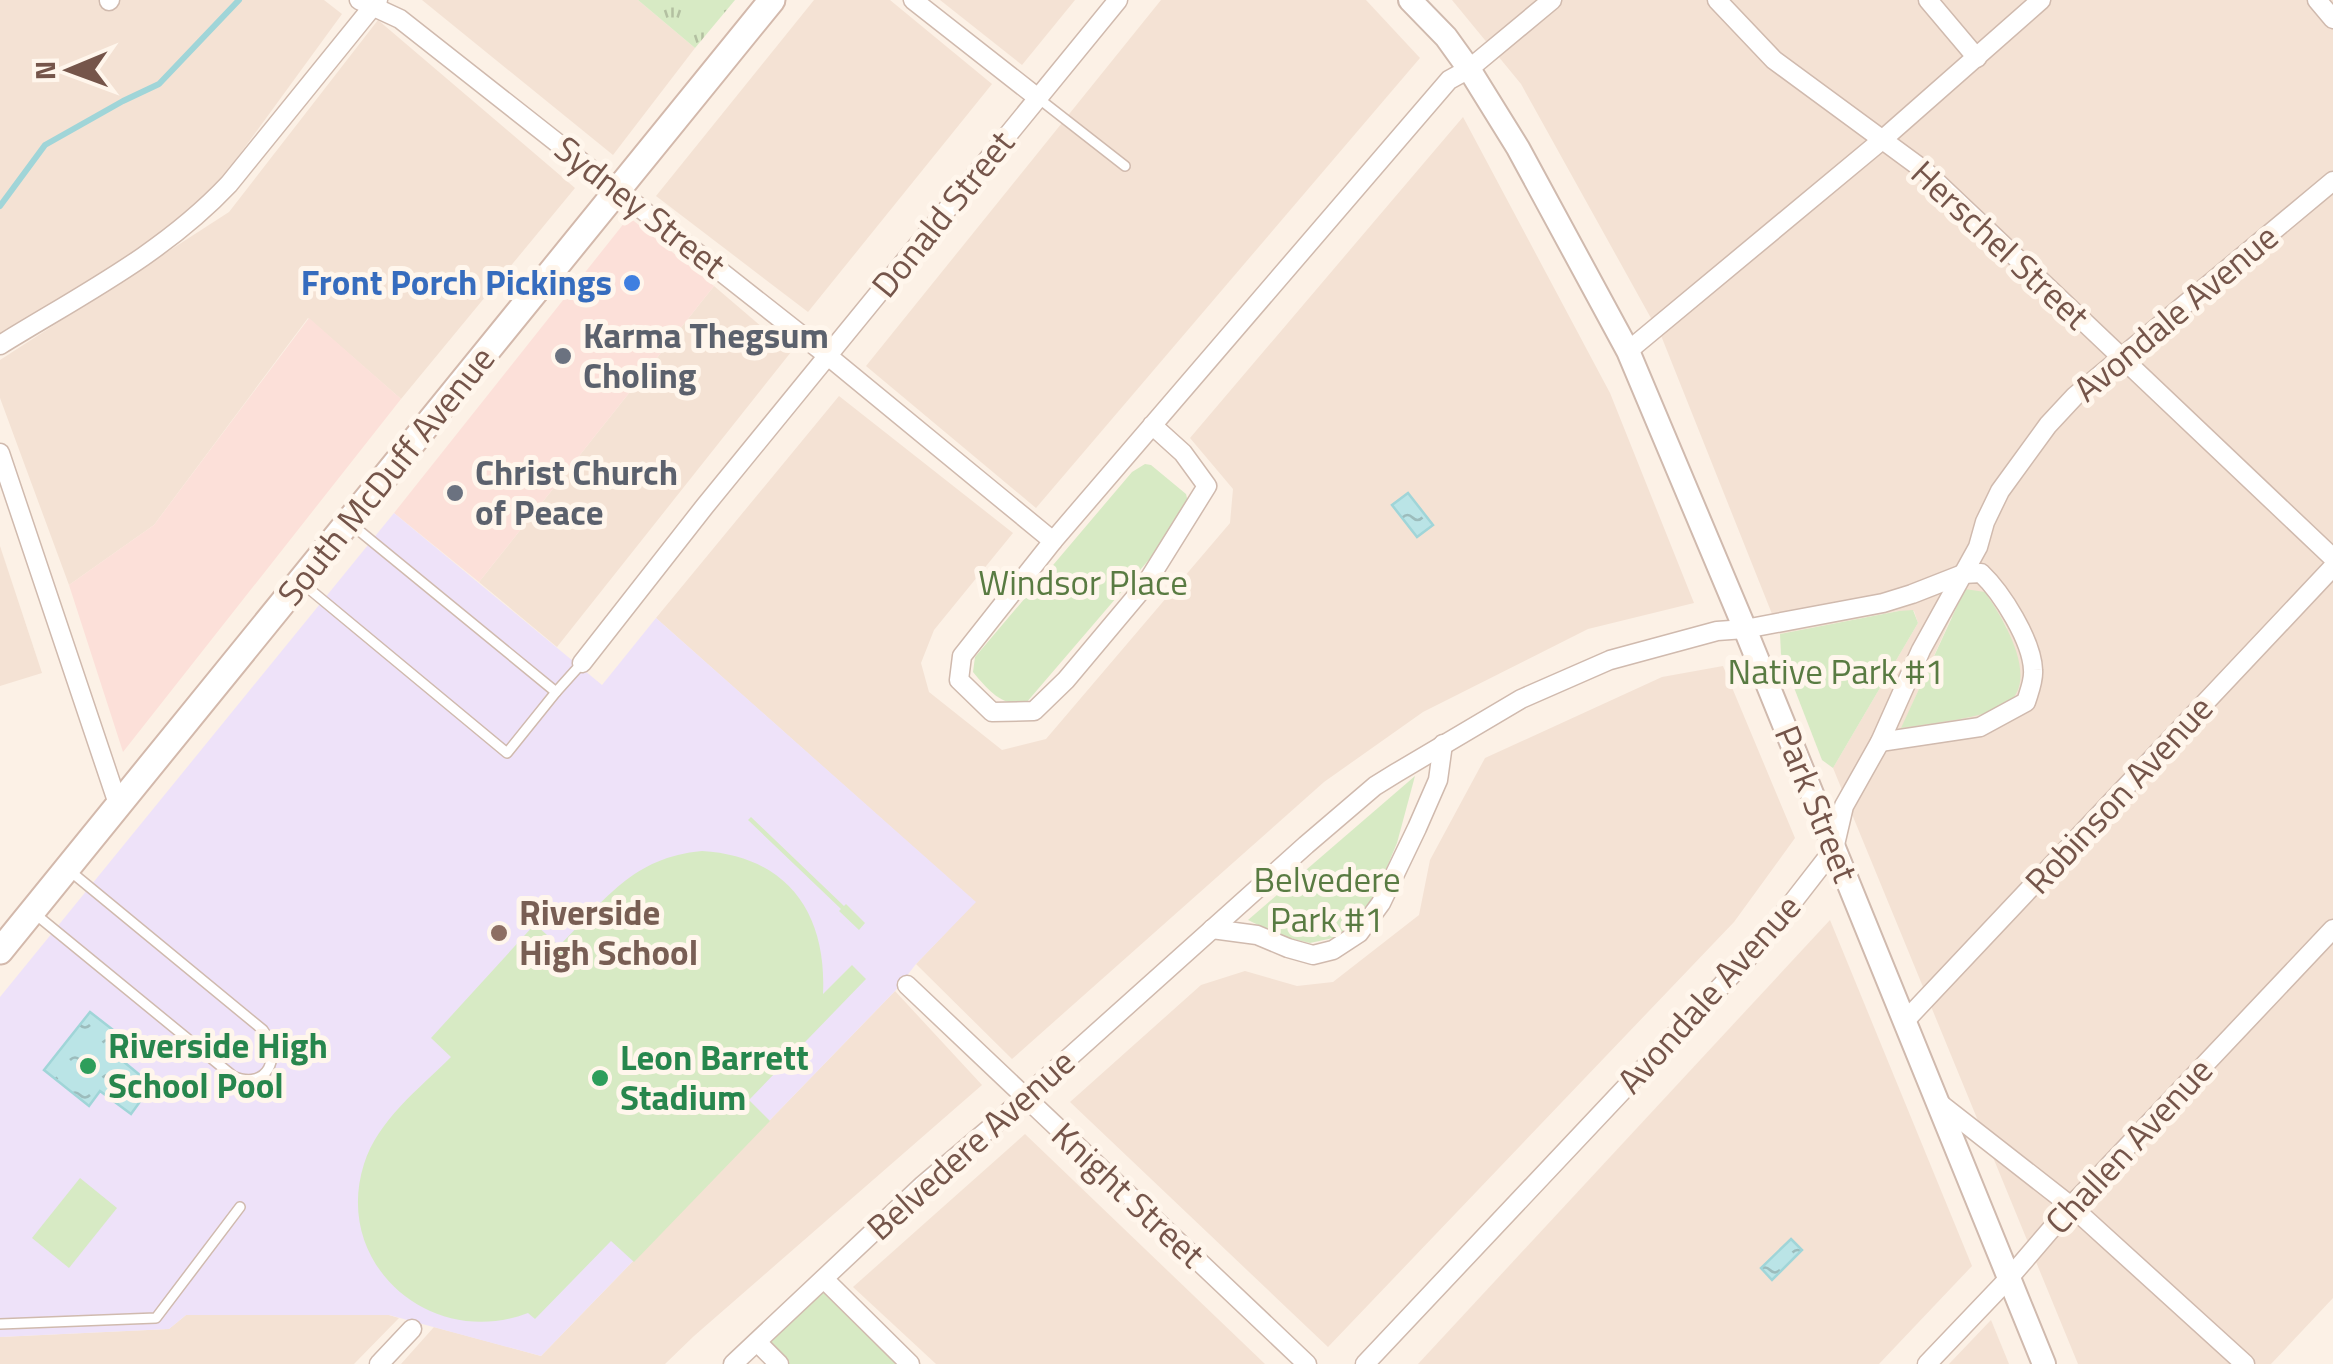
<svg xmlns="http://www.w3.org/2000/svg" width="2333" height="1364" viewBox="0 0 2333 1364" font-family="'Titillium Web',sans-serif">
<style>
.residential{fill:#f4e2d4;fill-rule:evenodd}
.commercial{fill:#fce0d9}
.education{fill:#eee2f9}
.grass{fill:url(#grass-tufts)}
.park{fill:#d7eac4}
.water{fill:url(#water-ripples);stroke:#a0d5d8;stroke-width:2.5}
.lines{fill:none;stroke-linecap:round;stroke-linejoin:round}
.stream{stroke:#a0d5d8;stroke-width:6}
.service-casing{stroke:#d0baae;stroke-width:12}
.minor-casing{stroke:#d0baae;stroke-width:21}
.tertiary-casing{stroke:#d0baae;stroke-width:26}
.secondary-casing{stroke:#d3b9ac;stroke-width:29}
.service{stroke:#fff;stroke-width:9}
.minor{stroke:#fff;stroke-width:18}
.tertiary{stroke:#fff;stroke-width:22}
.secondary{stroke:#fff;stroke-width:25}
.shop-dot{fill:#3f7fe0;stroke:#fff6ec;stroke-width:4}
.worship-dot{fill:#6b7280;stroke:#fff6ec;stroke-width:4}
.education-dot{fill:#8d6e63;stroke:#fff6ec;stroke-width:4}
.leisure-dot{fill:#2e9e5b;stroke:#fff6ec;stroke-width:4}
.labels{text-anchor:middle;stroke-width:10;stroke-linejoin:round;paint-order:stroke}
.street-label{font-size:35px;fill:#75554a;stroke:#fff6ec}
.shop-label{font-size:35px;font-weight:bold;fill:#366cbe;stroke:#fff6ec;text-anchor:end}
.worship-label{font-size:35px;font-weight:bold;fill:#5b616d;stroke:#fff6ec;text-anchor:start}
.park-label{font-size:35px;fill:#597b42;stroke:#fff6ec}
.education-label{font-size:35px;font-weight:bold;fill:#785e54;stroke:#fff6ec;text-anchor:start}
.leisure-label{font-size:35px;font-weight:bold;fill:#27864d;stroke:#fff6ec;text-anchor:start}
</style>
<defs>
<pattern id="grass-tufts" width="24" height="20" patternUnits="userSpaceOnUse" patternTransform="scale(2.5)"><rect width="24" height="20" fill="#d7eac4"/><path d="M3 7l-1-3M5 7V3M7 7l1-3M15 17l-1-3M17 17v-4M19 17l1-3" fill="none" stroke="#b3c0a1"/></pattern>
<pattern id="water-ripples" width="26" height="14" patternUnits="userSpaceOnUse" patternTransform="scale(2.5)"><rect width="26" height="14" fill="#bae4e6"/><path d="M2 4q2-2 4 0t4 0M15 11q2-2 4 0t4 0" fill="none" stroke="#9cbcbc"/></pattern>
</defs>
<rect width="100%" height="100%" fill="#fcf1e6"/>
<!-- residential -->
<g class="residential">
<path d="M 0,0 L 324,0 L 342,14 L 191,221 L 0,344 Z"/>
<path d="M 422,0 L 638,0 L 695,48 L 613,155 Z"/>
<path d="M 814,0 L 890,0 L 992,84 L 808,312 L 656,196 Z"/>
<path d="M 940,0 L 1075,0 L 1022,65 Z"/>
<path d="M 1161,0 L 1366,0 L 1420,58 L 1036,508 L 866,366 Z"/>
<path d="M 1452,0 L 2333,0 L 2333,1298 L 2271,1364 L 2078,1364 L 1833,768 L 1918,623 L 1914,611 L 1899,611 L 1780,634 L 1662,338 L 1521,84 ZM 1985,592 L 2007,628 L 1902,727 L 1951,618 Z"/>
<path d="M 378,20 L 575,188 L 401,399 L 308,318 L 154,525 L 69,585 L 0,398 L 0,360 L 229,212 Z"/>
<path d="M 1463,117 L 1610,393 L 1694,603 L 1588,629 L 1423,712 L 1324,782 L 1012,1059 L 916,964 L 975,902 L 656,618 L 839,396 L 1013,533 L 934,630 L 921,663 L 929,692 L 1002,750 L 1046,739 L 1230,523 L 1233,489 L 1190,438 Z"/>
<path d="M 714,286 L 791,352 L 557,647 L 479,582 Z"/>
<path d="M 0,546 L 42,673 L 0,686 Z"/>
<path d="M 1723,666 L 1795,838 L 1734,922 L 1328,1347 L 1070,1102 L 1201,985 L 1245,971 L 1297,986 L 1333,982 L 1419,915 L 1430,860 L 1485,758 L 1662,677 Z"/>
<path d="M 1830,920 L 1972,1266 L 1879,1364 L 1418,1364 Z"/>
<path d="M 895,991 L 982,1085 L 694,1336 L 665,1364 L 401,1364 L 434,1327 L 541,1356 Z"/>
<path d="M 1025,1134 L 1265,1364 L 936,1364 L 853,1287 Z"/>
<path d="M 186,1315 L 389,1315 L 399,1318 L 354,1364 L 0,1364 L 0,1337 L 169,1329 Z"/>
<path d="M 1991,1320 L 2009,1364 L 1949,1364 Z"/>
</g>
<!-- commercial -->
<g class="commercial">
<path d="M 629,217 L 714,286 L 479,582 L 394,513 Z"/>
<path d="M 309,318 L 401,399 L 123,752 L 69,585 L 154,525 Z"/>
</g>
<!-- education -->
<path class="education" d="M 394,513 L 602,685 L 656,618 L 976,902 L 916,964 L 895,991 L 541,1356 L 389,1315 L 186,1315 L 169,1329 L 0,1337 L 0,997 Z"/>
<!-- grass -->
<path class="grass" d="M 638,0 L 735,0 L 695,48 Z"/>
<!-- park -->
<g class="park">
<path d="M 1145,464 L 1151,465 L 1186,494 L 1188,502 L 1183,520 L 1026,703 C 1002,707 988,690 973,672 L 975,657 L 1132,472 Z"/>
<path d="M 1965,589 L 1985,592 C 2002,617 2041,679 2007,704 C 1987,718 1927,724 1901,728 Z"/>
<path d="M 1913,610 L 1918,623 L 1833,768 L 1822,760 L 1781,654 L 1780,634 L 1899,611 Z"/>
<path d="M 1415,776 L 1397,843 L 1379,886 L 1356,925 L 1338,937 L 1310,943 L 1281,936 L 1248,920 Z"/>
<path d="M 751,817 L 844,906 L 846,904 L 865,923 L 859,930 L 839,911 L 841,909 L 748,820 Z"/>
<path d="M 702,851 C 787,856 827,913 823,994 L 852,965 L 866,979 L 749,1100 L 770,1121 L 634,1262 L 611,1241 L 535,1319 L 528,1313 C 432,1350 332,1265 364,1164 C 378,1120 419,1089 451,1057 L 431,1038 L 535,924 L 559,946 C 605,900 633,857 702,851 Z"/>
<path d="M 80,1178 L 117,1208 L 69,1268 L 32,1238 Z"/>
<path d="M 828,1286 L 901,1364 L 789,1364 L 768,1343 Z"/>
</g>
<!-- water -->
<g class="water">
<path d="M 1408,493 L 1433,525 L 1417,537 L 1392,505 Z"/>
<path d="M 90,1012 L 135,1047 L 124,1062 L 152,1085 L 131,1114 L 100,1091 L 89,1106 L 44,1070 Z"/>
<path d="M 1791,1239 L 1802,1250 L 1772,1280 L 1761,1268 Z"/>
</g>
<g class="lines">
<!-- stream -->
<path class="stream" d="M 0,206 L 45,145 L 123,101 L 159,84 L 239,0"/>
<!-- service casing -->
<g class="service-casing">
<g id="service">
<path d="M 1038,98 L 1125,166"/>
<path d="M 302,583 L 507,753 L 556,692 L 351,524"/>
<path d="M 556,692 L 582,663"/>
<path d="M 34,913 L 233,1076 C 267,1091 283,1057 263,1030 L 70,871"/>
<path d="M 0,1324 L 156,1318 L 240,1207"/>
</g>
</g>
<!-- minor casing -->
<g class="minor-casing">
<g id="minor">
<path d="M 359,0 L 400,19 L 828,356 L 1053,541"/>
<path d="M 913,0 L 1038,98"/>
<path d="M 1717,0 L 1774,60 L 1925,171 L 2333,558"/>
<path d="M 1928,0 L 1977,58"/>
<path d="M 2317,0 L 2333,19"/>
<path d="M 109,1 L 110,0"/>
<path d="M 0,345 C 81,295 163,254 229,184 L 378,0"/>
<path d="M 1628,351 L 1882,140 L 2041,0"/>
<path d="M 1152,425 L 1183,453 L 1207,486 L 1144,587 L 1066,680 L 1034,711 L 992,712 L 959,680 L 962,656 L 1053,541 L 1449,80 L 1469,69 L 1552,0"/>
<path d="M 0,453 L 118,804"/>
<path d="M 582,663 L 705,506 L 1118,0"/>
<path d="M 1212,929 L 1257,935 L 1288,948 L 1313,955 L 1333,950 L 1359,933 L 1381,903 L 1417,828 L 1438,780 L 1443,744"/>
<path d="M 907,985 L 1307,1364"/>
<path d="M 1904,1022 L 2333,567"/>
<path d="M 1938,1102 L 2071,1206 L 2245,1364"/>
<path d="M 824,1279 L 910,1364"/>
<path d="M 757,1342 L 779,1364"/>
<path d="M 379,1364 L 412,1329"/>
<path d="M 733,1364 L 923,1185 L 996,1123 L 1306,845 L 1375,786 L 1396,773 L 1521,699 L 1610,660 L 1717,631 L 1745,629 L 1883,603 L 1912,594 L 1963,574 L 1981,573 C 2002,593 2032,641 2033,670 C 2034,681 2029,692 2026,702 L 1980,727 L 1880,742"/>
<path d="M 1365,1364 L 1757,948 L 1834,849 L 1844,806 L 1880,742 L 1921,650 L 1978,547 L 1985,522 L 2000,491 L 2048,425 L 2075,396 L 2333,181"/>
<path d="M 1927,1364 L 2010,1277 L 2071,1206 L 2333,929"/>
</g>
</g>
<!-- tertiary casing -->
<g class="tertiary-casing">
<path id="tertiary" d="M 1410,0 L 1446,37 L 1469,69 L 1518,148 L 1628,351 L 1745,629 L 2044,1364"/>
</g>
<!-- secondary casing -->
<g class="secondary-casing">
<path id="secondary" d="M 0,951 L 772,0"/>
</g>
<!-- service -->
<use href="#service" class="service"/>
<!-- minor -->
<use href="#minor" class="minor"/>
<!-- tertiary -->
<use href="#tertiary" class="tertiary"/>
<!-- secondary -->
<use href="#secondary" class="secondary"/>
</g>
<!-- markers -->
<circle class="shop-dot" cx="632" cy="283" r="10"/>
<g class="worship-dot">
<circle cx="563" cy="356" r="10"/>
<circle cx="455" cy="493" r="10"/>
</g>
<circle class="education-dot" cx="499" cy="933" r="10"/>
<g class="leisure-dot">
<circle cx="88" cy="1066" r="10"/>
<circle cx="600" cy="1078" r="10"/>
</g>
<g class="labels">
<!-- street labels -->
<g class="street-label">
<text transform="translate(640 207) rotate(38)" y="12">Sydney Street</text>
<text transform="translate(943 214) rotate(-51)" y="12">Donald Street</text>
<text transform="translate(2000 245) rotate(43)" y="12">Herschel Street</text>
<text transform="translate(2176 313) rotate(-40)" y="12">Avondale Avenue</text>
<text transform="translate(386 476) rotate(-51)" y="12">South McDuff Avenue</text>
<text transform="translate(2119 795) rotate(-47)" y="12">Robinson Avenue</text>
<text transform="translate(1816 804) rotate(68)" y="12">Park Street</text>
<text transform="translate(1709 994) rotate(-48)" y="12">Avondale Avenue</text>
<text transform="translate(971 1145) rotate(-42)" y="12">Belvedere Avenue</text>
<text transform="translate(2129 1146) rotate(-47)" y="12">Challen Avenue</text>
<text transform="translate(1128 1195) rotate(43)" y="12">Knight Street</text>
</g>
<!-- shop labels -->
<g class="shop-label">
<text x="612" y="295">Front Porch Pickings</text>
</g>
<!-- worship labels -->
<g class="worship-label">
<text x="583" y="348">Karma Thegsum<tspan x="583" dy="40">Choling</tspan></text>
<text x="475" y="485">Christ Church<tspan x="475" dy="40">of Peace</tspan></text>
</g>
<!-- park labels -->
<g class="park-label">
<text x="1083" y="595">Windsor Place</text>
<text x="1836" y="684">Native Park #1</text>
<text x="1327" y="892">Belvedere<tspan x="1327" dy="40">Park #1</tspan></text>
</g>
<!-- education labels -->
<g class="education-label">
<text x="519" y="925">Riverside<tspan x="519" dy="40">High School</tspan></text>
</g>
<!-- leisure labels -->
<g class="leisure-label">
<text x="108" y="1058">Riverside High<tspan x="108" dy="40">School Pool</tspan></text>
<text x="620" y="1070">Leon Barrett<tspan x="620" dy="40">Stadium</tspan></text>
</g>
</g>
<!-- north arrow -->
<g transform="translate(70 70) rotate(269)" stroke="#fff6ec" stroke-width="8" paint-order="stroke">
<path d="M0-8L18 38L0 25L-18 38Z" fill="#75554a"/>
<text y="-15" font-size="28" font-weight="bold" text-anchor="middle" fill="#75554a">N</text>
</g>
</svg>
